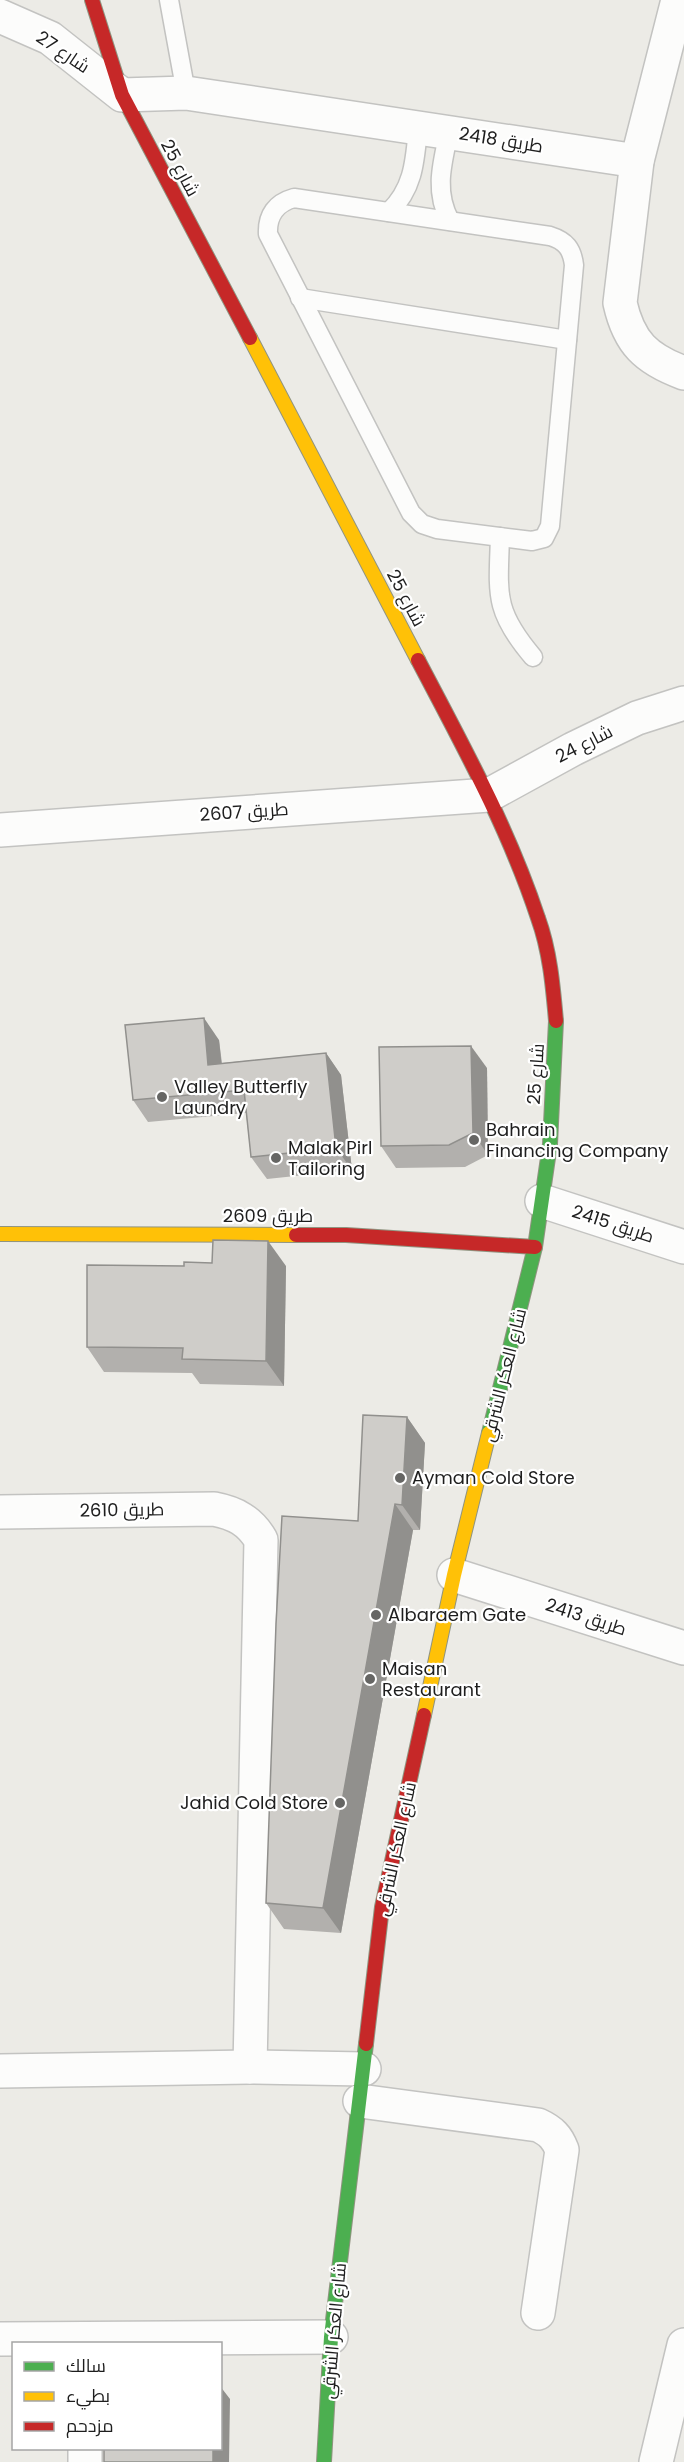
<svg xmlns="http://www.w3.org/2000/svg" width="684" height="2462" viewBox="0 0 684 2462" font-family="Poppins,Cairo,sans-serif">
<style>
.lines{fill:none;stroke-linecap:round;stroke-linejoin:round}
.lane-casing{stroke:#c3c3c1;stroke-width:21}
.street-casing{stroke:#c3c3c1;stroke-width:36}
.fast-casing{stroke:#909480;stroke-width:16}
.slow-casing{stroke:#909480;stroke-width:16}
.jam-casing{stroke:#909480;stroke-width:16}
.lane{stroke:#fcfcfb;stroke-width:18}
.street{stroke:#fcfcfb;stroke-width:33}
.fast{stroke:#4caf50;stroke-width:14}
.slow{stroke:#ffc107;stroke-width:14}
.jam{stroke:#c62828;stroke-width:14}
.wall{fill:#b2b0ad}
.shaded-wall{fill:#91908d}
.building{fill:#cfcdc9;stroke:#91908d;stroke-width:1.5}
.poi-dot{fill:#666664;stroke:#fff;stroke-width:2}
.labels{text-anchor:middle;stroke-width:4.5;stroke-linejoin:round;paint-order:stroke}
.street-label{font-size:18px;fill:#1e1e1e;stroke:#fff}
.poi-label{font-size:18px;fill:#1e1e1e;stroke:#fff;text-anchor:start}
</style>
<rect width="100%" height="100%" fill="#ecebe6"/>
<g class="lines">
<!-- lane casing -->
<g class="lane-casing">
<g id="lane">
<path d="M 169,0 L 186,93"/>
<path d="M 449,132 C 442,164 434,191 450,221"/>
<path d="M 294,198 L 550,236 C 566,241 572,249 574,265 L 550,526 L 544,538 L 532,541 L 437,529 L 422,524 L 411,513 L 268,234 C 267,215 276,203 294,198 Z"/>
<path d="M 389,212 C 414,188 415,160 418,128"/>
<path d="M 300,298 L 567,340"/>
<path d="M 500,537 C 498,595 494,611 533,657"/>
</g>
</g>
<!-- street casing -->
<g class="street-casing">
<g id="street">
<path d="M 678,0 L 637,161 L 620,303 C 629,343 646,359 684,373"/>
<path d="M 0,16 L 50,38 L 122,95 L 186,93 L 637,161"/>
<path d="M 0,830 L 489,795 L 573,749 L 637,718 L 684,703"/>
<path d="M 542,1201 L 684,1247"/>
<path d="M 0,1512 L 214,1509 C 235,1513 250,1521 261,1540 L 250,2067"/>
<path d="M 454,1575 L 684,1648"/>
<path d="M 0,2071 L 250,2067 L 364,2069"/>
<path d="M 360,2101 L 538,2125 C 551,2131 557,2137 562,2150 L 538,2313"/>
<path d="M 0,2339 L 331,2337"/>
<path d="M 85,2448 L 85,2462"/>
<path d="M 656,2462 L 684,2345"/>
</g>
</g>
<!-- fast casing -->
<g class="fast-casing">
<g id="fast">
<path d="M 489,1433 L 535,1247 L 550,1144 L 556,1021"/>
<path d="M 324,2462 L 331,2337 L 366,2044"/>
</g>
</g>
<!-- slow casing -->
<g class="slow-casing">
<g id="slow">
<path d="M 250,338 L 418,660"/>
<path d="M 0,1234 L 296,1235"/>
<path d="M 424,1715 L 454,1575 L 489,1433"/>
</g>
</g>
<!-- jam casing -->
<g class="jam-casing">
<g id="jam">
<path d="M 92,0 L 122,95 L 250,338"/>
<path d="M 418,660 C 462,744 508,827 538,918 C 550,951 553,987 556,1021"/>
<path d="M 296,1235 L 346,1235 L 535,1247"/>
<path d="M 366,2044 L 382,1907 L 424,1715"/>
</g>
</g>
<!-- lane -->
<use href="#lane" class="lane"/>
<!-- street -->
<use href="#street" class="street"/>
<!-- fast -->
<use href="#fast" class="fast"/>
<!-- slow -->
<use href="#slow" class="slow"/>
<!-- jam -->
<use href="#jam" class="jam"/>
</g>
<!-- wall -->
<g class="wall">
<path d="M 219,1040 L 222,1063 L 326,1053 L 341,1075 L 352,1170 L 267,1179 L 251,1157 L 246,1113 L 148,1122 L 133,1100 Z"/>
<path d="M 487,1068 L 488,1155 L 465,1167 L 396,1168 L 381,1146 Z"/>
<path d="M 286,1266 L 284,1386 L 200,1384 L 192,1373 L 104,1372 L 87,1347 Z"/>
<path d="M 407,1417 L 425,1443 L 420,1530 L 413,1530 L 341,1933 L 284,1929 L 266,1903 L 358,1521 Z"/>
</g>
<!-- shaded-wall -->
<g class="shaded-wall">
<path d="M 204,1018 L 219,1040 L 224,1087 L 208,1065 Z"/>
<path d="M 471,1046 L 487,1068 L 488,1155 L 473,1133 Z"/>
<path d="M 326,1053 L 341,1075 L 352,1170 L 336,1148 Z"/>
<path d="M 268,1241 L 286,1266 L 284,1386 L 266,1361 Z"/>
<path d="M 407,1417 L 425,1443 L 420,1530 L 402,1505 Z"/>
<path d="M 395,1504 L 413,1530 L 341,1933 L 323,1908 Z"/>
<path d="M 220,2386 L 230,2399 L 229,2462 L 213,2462 L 213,2448 L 220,2448 Z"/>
</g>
<!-- building -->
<g class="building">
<path d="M 204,1018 L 208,1065 L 326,1053 L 336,1148 L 251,1157 L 244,1090 L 133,1100 L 125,1025 Z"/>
<path d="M 471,1046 L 473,1133 L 449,1145 L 381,1146 L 379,1047 Z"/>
<path d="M 213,1240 L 268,1241 L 266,1361 L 182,1359 L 183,1348 L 87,1347 L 87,1265 L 184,1266 L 184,1262 L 212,1263 Z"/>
<path d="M 363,1415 L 407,1417 L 402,1505 L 395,1504 L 323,1908 L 266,1903 L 276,1624 L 282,1516 L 358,1521 Z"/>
<rect x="104" y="2448" width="109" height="14"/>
</g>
<!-- markers -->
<g class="poi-dot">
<circle cx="162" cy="1097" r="6"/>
<circle cx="474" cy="1140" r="6"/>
<circle cx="276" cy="1158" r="6"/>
<circle cx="400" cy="1478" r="6"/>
<circle cx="376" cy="1615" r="6"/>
<circle cx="370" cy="1679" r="6"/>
<circle cx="340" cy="1803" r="6"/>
</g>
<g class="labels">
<!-- street labels -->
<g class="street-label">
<text transform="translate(63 52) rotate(34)" y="6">شارع 27</text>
<text transform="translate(501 140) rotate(9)" y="6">طريق 2418</text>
<text transform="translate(180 168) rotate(62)" y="6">شارع 25</text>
<text transform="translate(406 598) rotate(62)" y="6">شارع 25</text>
<text transform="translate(584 744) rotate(-27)" y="6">شارع 24</text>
<text transform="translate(244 812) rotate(-4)" y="6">طريق 2607</text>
<text transform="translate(536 1074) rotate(-86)" y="6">شارع 25</text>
<text x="268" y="1222">طريق 2609</text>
<text transform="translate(613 1224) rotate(18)" y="6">طريق 2415</text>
<text transform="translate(504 1375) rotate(-76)" y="6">شارع العكر الشرقي</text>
<text transform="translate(122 1510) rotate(-1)" y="6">طريق 2610</text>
<text transform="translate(586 1617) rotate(18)" y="6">طريق 2413</text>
<text transform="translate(396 1849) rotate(-78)" y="6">شارع العكر الشرقي</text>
<text transform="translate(334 2331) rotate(-85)" y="6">شارع العكر الشرقي</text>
</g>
<!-- poi labels -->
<g class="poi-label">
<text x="174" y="1093">Valley Butterfly<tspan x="174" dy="21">Laundry</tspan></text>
<text x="486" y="1136">Bahrain<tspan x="486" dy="21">Financing Company</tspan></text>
<text x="288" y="1154">Malak Pirl<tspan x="288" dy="21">Tailoring</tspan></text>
<text x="412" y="1484">Ayman Cold Store</text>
<text x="388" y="1621">Albaraem Gate</text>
<text x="382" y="1675">Maisan<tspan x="382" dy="21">Restaurant</tspan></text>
<text x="328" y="1809" text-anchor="end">Jahid Cold Store</text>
</g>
</g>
<!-- legend -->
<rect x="12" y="2342" width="210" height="108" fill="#ffffff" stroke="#a5a5a5" stroke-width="1.5"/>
<rect x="24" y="2362" width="30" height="9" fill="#4caf50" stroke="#a5a5a5" stroke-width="1.5"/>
<text x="66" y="2372" font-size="18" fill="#1e1e1e">سالك</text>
<rect x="24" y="2392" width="30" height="9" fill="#ffc107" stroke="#a5a5a5" stroke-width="1.5"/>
<text x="66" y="2402" font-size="18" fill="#1e1e1e">بطيء</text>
<rect x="24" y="2422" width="30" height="9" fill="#c62828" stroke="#a5a5a5" stroke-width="1.5"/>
<text x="66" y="2432" font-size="18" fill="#1e1e1e">مزدحم</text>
</svg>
